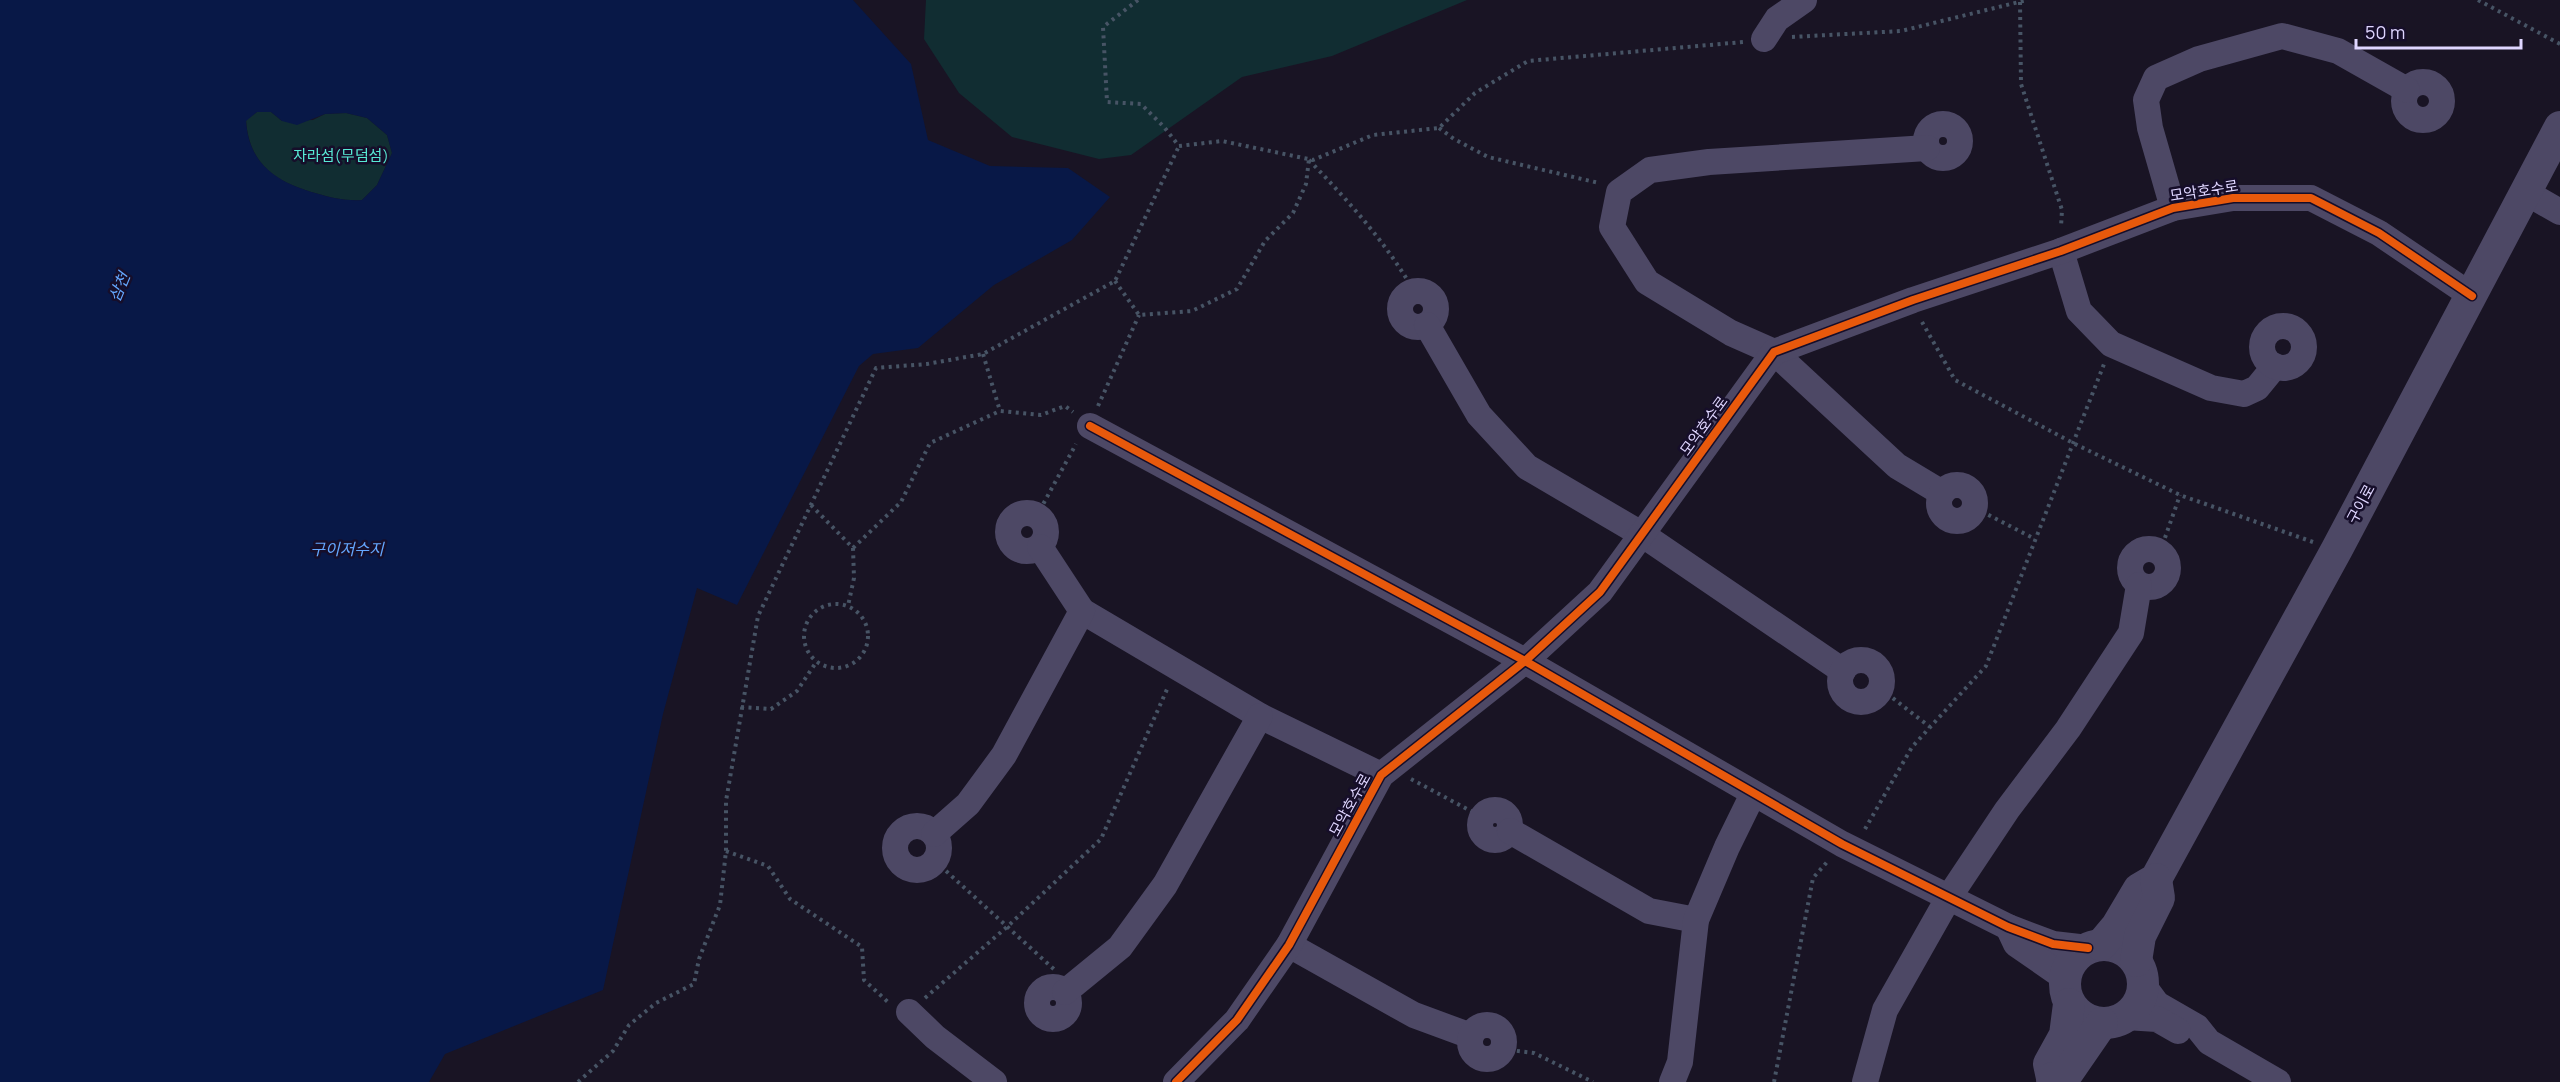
<svg xmlns="http://www.w3.org/2000/svg" width="2560" height="1082" viewBox="0 0 2560 1082" font-family="Manrope,'Noto Sans KR',sans-serif">
<style>
.green{fill:#112d32}
.water{fill:#081847;fill-rule:evenodd}
.lines{fill:none;stroke-linecap:round;stroke-linejoin:round}
.path{stroke:#475465;stroke-width:4;stroke-dasharray:3 4.5;stroke-linecap:butt}
.minor{stroke:#4d4865;stroke-width:26}
.tertiary{stroke:#4d4865;stroke-width:32}
.cycleway-casing{stroke:#160e2a;stroke-width:11}
.cycleway{stroke:#e8590c;stroke-width:8}
.labels{text-anchor:middle;stroke-width:5;stroke-linejoin:round;paint-order:stroke}
.park-label{font-size:15px;fill:#58ead5;stroke:#160e2a}
.street-label{font-size:15px;fill:#dfd6ff;stroke:#160e2a}
.water-label{font-size:16px;font-style:italic;fill:#64a7ff;stroke:#160e2a}
</style>
<rect width="100%" height="100%" fill="#191424"/>
<!-- green -->
<g class="green">
<path d="M 926,0 L 1467,0 L 1332,56 L 1242,77 L 1131,155 L 1099,159 L 1012,137 L 959,93 L 924,39 Z"/>
<path d="M 257,112 L 271,112 L 282,121 L 313,120 L 325,114 L 346,113 L 367,118 L 387,135 L 392,153 L 377,185 L 362,200 C 345,201 332,198 315,193 C 275,182 249,164 246,120 Z"/>
</g>
<!-- water -->
<path class="water" d="M 0,0 L 853,0 L 911,64 L 928,140 L 990,166 L 1068,168 L 1110,197 L 1072,240 L 994,285 L 918,348 L 873,354 L 859,366 L 737,605 L 697,588 L 663,714 L 603,990 L 445,1054 L 429,1082 L 0,1082 ZM 257,112 L 271,112 L 282,121 L 297,125 L 325,114 L 346,113 L 367,118 L 387,135 L 392,153 L 377,185 L 362,200 C 345,201 332,198 315,193 C 276,182 249,164 246,121 Z"/>
<g class="lines">
<!-- path -->
<g class="path">
<path d="M 1138,0 L 1103,27 L 1107,102 L 1141,104 L 1164,127 L 1179,146"/>
<path d="M 2478,0 L 2560,44"/>
<path d="M 2020,2 L 2021,84 L 2062,210 L 2061,227"/>
<path d="M 1792,37 L 1901,31 L 2027,0"/>
<path d="M 1439,128 L 1454,139 L 1488,157 L 1599,183"/>
<path d="M 1179,146 L 1222,141 L 1313,160 L 1373,135 L 1439,128 L 1475,93 L 1528,61 L 1743,42"/>
<path d="M 1309,160 C 1349,202 1385,241 1414,291"/>
<path d="M 1115,281 L 1139,315 L 1192,311 L 1237,289 L 1265,241 L 1293,213 L 1306,184 L 1309,159"/>
<path d="M 1922,322 L 1955,380 L 2073,443 L 2180,495 L 2313,542"/>
<path d="M 983,354 L 1000,411"/>
<path d="M 1098,406 L 1139,315"/>
<path d="M 811,505 L 853,548 L 854,578 L 848,606"/>
<path d="M 1975,508 L 2035,539"/>
<path d="M 1041,518 L 1041,508 L 1076,444"/>
<path d="M 853,548 L 901,502 L 930,443 L 1000,411 L 1041,415 L 1065,406 L 1073,412"/>
<path d="M 2160,552 L 2180,495"/>
<circle cx="836" cy="636" r="32"/>
<path d="M 1881,689 L 1930,727"/>
<path d="M 741,707 L 771,709 L 797,691 L 817,661"/>
<path d="M 1411,779 L 1482,817"/>
<path d="M 1865,829 L 1912,747 L 1986,666 L 2104,364"/>
<path d="M 726,851 L 768,866 L 790,899 L 862,947 L 864,980 L 889,1003"/>
<path d="M 935,861 L 1057,972"/>
<path d="M 925,998 L 1008,926 L 1101,839 L 1168,687"/>
<path d="M 1502,1049 L 1534,1053 L 1593,1082"/>
<path d="M 578,1082 L 613,1051 L 629,1025 L 656,1003 L 694,984 L 699,959 L 720,905 L 726,851 L 726,801 L 758,616 L 876,368 L 927,364 L 983,354 L 1115,281 L 1179,146"/>
<path d="M 1774,1082 L 1813,878 L 1828,861"/>
</g>
<!-- minor -->
<g class="minor">
<path d="M 1764,39 L 1777,19 L 1804,0"/>
<circle cx="2423" cy="101" r="19"/>
<circle cx="1943" cy="141" r="17"/>
<path d="M 1927,148 L 1709,162 L 1650,170 L 1619,192 L 1612,227 L 1647,282 L 1731,333 L 1774,352 L 1897,466 L 1942,493"/>
<path d="M 2525,192 L 2560,212"/>
<path d="M 2173,208 L 2150,128 L 2146,100 L 2156,78 L 2199,59 L 2282,36 L 2338,51 L 2407,90"/>
<path d="M 2061,251 L 2079,311 L 2111,344 L 2211,388 L 2244,394 L 2257,388 L 2275,366"/>
<circle cx="1418" cy="309" r="18"/>
<path d="M 1427,325 L 1479,415 L 1527,467 L 1643,535 L 1843,671"/>
<circle cx="2283" cy="347" r="21"/>
<path d="M 1090,426 L 1525,661 L 1842,844 L 2008,927 L 2053,944 L 2088,948"/>
<circle cx="1957" cy="503" r="18"/>
<circle cx="1027" cy="532" r="19"/>
<circle cx="2149" cy="568" r="19"/>
<path d="M 1082,611 L 1260,716 L 1381,775"/>
<circle cx="1861" cy="681" r="21"/>
<circle cx="1495" cy="825" r="15"/>
<circle cx="917" cy="848" r="22"/>
<path d="M 1510,831 L 1649,911 L 1696,920"/>
<path d="M 934,834 L 968,804 L 1004,755 L 1082,611 L 1040,547"/>
<path d="M 2008,927 L 2016,944 L 2065,978"/>
<path d="M 1289,945 L 1414,1015 L 1471,1036"/>
<path d="M 2143,985 L 2157,1004 L 2197,1027 L 2209,1042 L 2278,1082"/>
<circle cx="1053" cy="1003" r="16"/>
<path d="M 1065,992 L 1120,947 L 1165,885 L 1260,716"/>
<path d="M 909,1012 L 935,1037 L 994,1082"/>
<path d="M 2126,1017 L 2157,1019 L 2178,1031"/>
<circle cx="1487" cy="1042" r="17"/>
<path d="M 1176,1082 L 1237,1020 L 1289,945 L 1381,775 L 1525,661 L 1600,592 L 1774,352 L 1913,300 L 2061,251 L 2173,208 L 2233,198 L 2311,198 L 2379,233 L 2472,296"/>
<path d="M 1672,1082 L 1680,1062 L 1696,920 L 1727,847 L 1753,794"/>
<path d="M 1865,1082 L 1885,1010 L 1949,897 L 2007,810 L 2068,729 L 2131,633 L 2139,585"/>
</g>
<!-- tertiary -->
<g class="tertiary">
<circle cx="2104" cy="984" r="39"/>
<path d="M 2101,945 L 2117,926 L 2139,889 L 2156,879 L 2337,549 L 2560,127"/>
<path d="M 2136,961 L 2140,936 L 2159,898 L 2156,879"/>
<path d="M 2052,1078 L 2049,1064 L 2065,1035 L 2069,1004"/>
<path d="M 2052,1078 L 2064,1078 L 2102,1023"/>
</g>
<!-- cycleway casing -->
<g class="cycleway-casing">
<g id="cycleway">
<path d="M 1090,426 L 1525,661 L 1842,844 L 2008,927 L 2053,944 L 2088,948"/>
<path d="M 1176,1082 L 1237,1020 L 1289,945 L 1381,775 L 1525,661 L 1600,592 L 1774,352 L 1913,300 L 2061,251 L 2173,208 L 2233,198 L 2311,198 L 2379,233 L 2472,296"/>
</g>
</g>
<!-- cycleway -->
<use href="#cycleway" class="cycleway"/>
</g>
<g class="labels">
<!-- park labels -->
<g class="park-label">
<text x="341" y="161">자라섬(무덤섬)</text>
</g>
<!-- street labels -->
<g class="street-label">
<text transform="translate(2204 191) rotate(-9)" y="5">모악호수로</text>
<text transform="translate(1704 426) rotate(-54)" y="5">모악호수로</text>
<text transform="translate(2361 504) rotate(-62)" y="5">구이로</text>
<text transform="translate(1350 805) rotate(-61)" y="5">모악호수로</text>
</g>
<!-- water labels -->
<g class="water-label">
<text transform="translate(119 287) rotate(-67)" y="6">삼천</text>
<text x="347" y="555">구이저수지</text>
</g>
</g>
<!-- scale -->
<path d="M2356 39v9h165v-9" fill="none" stroke="#dfd6ff" stroke-width="3"/>
<text x="2365" y="39" font-size="18" fill="#dfd6ff" stroke="#160e2a" stroke-width="4.5" paint-order="stroke">50 m</text>
</svg>
